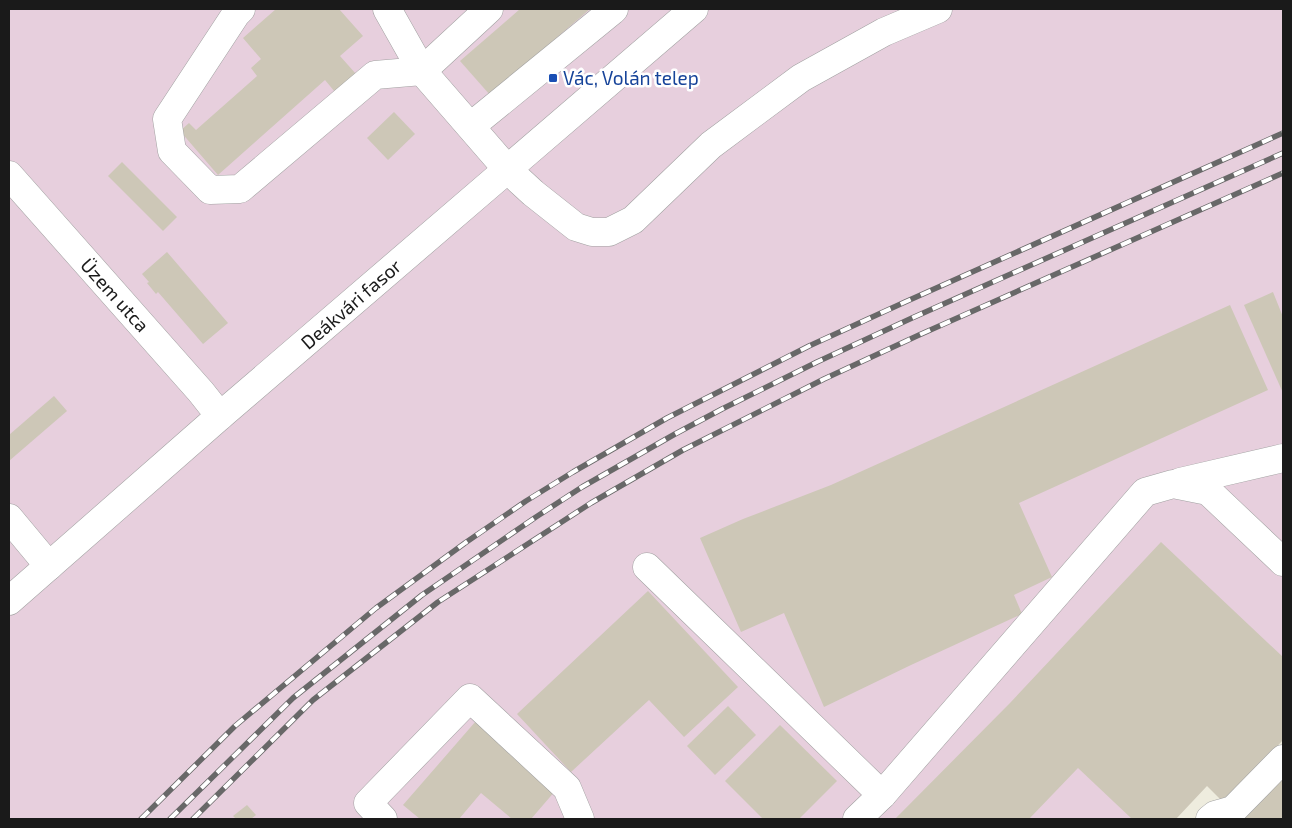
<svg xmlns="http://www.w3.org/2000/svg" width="1292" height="828" viewBox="0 0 1292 828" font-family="'Exo 2',sans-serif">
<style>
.industrial{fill:#e7cfdd}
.building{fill:#cdc7b7}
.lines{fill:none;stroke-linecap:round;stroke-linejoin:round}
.minor-casing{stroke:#a1a1a1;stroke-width:29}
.minor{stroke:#fff;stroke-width:28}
.rail-casing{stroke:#686868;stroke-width:5.5}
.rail{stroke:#fff;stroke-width:4;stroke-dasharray:11;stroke-linecap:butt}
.transit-dot{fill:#1a4fb4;stroke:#fff;stroke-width:2}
.labels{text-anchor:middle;stroke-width:5;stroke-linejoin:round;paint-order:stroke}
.transit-label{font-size:19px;fill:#164399;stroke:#fff;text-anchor:start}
.street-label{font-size:19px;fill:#1a1a1a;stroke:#fff}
</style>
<rect width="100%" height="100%" fill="#eeecde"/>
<!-- industrial -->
<path class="industrial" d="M 9,9 L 1283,9 L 1283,677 L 1146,819 L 9,819 Z"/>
<!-- building -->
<g class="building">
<path d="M 276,9 L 339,9 L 363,36 L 340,56 L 356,74 L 335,92 L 325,80 L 218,175 L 180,131 L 189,123 L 196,130 L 257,76 L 251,68 L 261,59 L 243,38 Z"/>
<path d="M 520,9 L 590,9 L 490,95 L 460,61 Z"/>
<path d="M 394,112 L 415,134 L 388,160 L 367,138 Z"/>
<path d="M 122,162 L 177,217 L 163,231 L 108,176 Z"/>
<path d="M 167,252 L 228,323 L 203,344 L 158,292 L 156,294 L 147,283 L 149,282 L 142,274 Z"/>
<path d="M 1273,292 L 1283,317 L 1283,393 L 1244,305 Z"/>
<path d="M 1230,305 L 1268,390 L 1019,503 L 1052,577 L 1014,595 L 1022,614 L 911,665 L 824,707 L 784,613 L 741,632 L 700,538 L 743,519 L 831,485 Z"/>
<path d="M 54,396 L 67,411 L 9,461 L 9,435 Z"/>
<path d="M 1161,542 L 1283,657 L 1283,740 L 1224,803 L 1207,786 L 1176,819 L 1132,819 L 1078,768 L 1029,819 L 895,819 L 1010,703 Z"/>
<path d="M 648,591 L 738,687 L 684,737 L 649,700 L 571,772 L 517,714 Z"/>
<path d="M 728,706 L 756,735 L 715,775 L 687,746 Z"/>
<path d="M 476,721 L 556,790 L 531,819 L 512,819 L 481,793 L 459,819 L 420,819 L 403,805 Z"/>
<path d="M 780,725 L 837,781 L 799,819 L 763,819 L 725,781 Z"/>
<path d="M 1283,775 L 1283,819 L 1241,819 Z"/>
<path d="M 247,805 L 256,815 L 251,819 L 236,819 L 233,816 Z"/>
</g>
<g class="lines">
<!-- minor casing -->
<g class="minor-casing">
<g id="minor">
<path d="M 241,9 L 236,14 L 167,119 L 172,151 L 210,190 L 240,189 L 375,75 L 422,71 L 489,9"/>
<path d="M 387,9 L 422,71 L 507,169 L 533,193 L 576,227 L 592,232 L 609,232 L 633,220 L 711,145 L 801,78 L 884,32 L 938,9"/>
<path d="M 471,126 L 612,11 L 614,9"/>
<path d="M 9,175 L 201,392 L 220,416"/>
<path d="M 1180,482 L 1283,458"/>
<path d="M 9,518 L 49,566"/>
<path d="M 647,567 L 882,795"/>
<path d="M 9,601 L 220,416 L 694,9"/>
<path d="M 383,819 L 368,803 L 470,698 L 567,788 L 580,819"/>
<path d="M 857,819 L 882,795 L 1145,492 L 1173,484 L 1208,491 L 1283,562"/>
<path d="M 1210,819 L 1215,815 L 1233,810 L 1283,759"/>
</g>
</g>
<!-- minor -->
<use href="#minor" class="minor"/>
<!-- rail casing -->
<g class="rail-casing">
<g id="rail">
<path d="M 141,819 L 235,726 L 376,608 L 465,543 L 526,501 L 573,472 L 667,418 L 809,346 L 905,302 L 1283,133"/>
<path d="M 170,819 L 293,698 L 422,595 L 536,517 L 582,487 L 675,434 L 722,409 L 817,362 L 912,318 L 1283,153"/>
<path d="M 193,819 L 313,700 L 438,602 L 591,503 L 683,450 L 824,379 L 919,335 L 1283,173"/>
</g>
</g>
<!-- rail -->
<use href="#rail" class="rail"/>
</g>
<!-- markers -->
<rect class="transit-dot" x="548" y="73" width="10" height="10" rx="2.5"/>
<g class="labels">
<!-- transit labels -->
<g class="transit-label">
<text x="563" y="85">Vác, Volán telep</text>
</g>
<!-- street labels -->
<g class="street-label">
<text transform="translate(115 295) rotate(48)" y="7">Üzem utca</text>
<text transform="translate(351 304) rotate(-41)" y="7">Deákvári fasor</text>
</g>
</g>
<!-- border -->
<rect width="1292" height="828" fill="none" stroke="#1a1a1a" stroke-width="20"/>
</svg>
